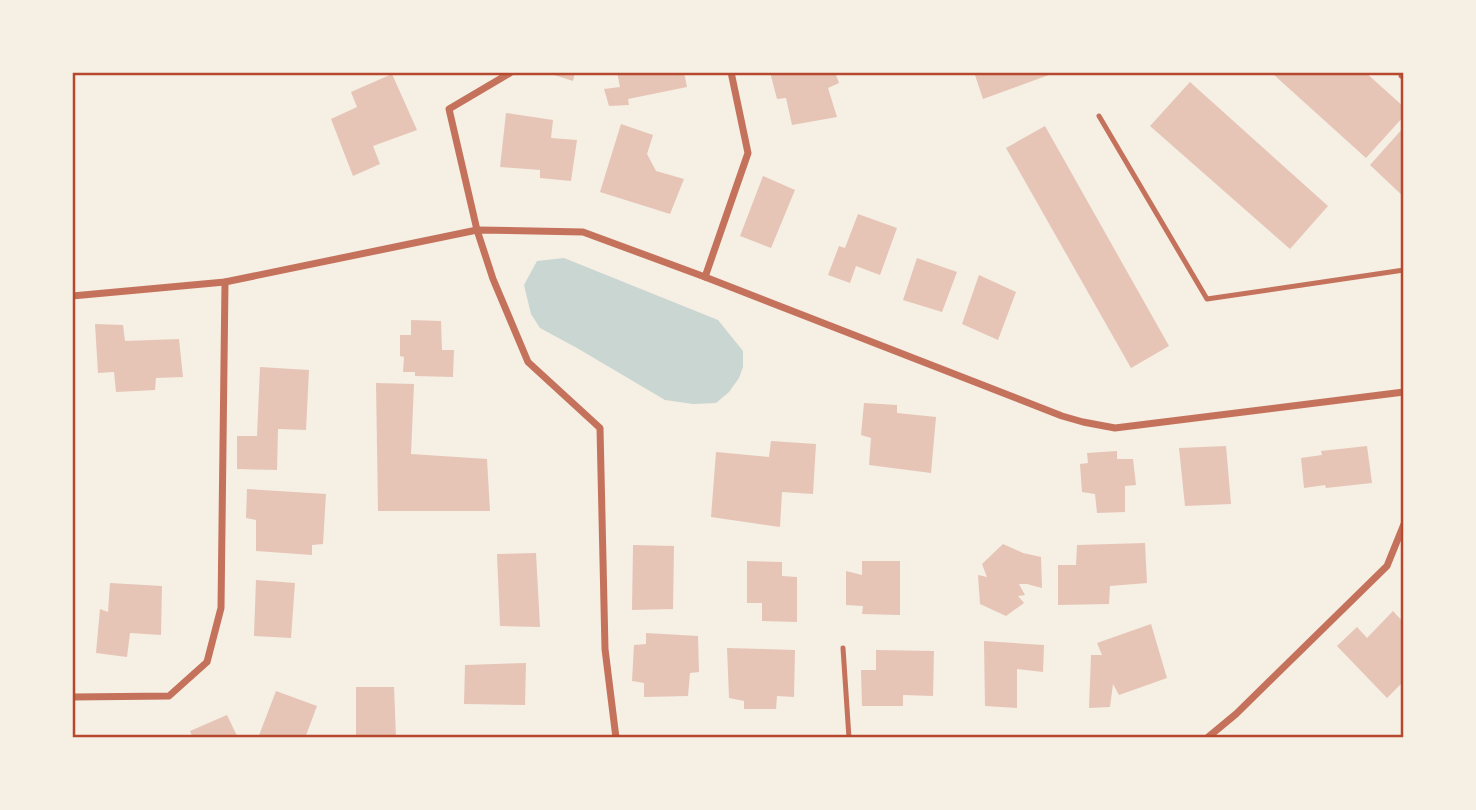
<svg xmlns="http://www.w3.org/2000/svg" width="1476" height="810" viewBox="0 0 1476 810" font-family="Inter,sans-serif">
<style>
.water{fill:#c9d6d2}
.building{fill:#e6c5b7}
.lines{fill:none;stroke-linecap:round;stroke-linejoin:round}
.service{stroke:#c5725c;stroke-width:5}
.minor{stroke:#c5725c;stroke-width:7}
.neatline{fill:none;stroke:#b5482f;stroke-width:2.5}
</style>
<rect width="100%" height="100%" fill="#f6efe4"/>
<!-- water -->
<path class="water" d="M 564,258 L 718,320 L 743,351 L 743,367 L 739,378 L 729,392 L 716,403 L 693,404 L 665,400 L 577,348 L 540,328 L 531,314 L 524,285 L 537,261 Z"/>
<!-- building -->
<g class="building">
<path d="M 545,72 L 575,72 L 573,81 Z"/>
<path d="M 617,72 L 684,72 L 687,87 L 628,99 L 629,105 L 609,106 L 604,89 L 620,87 Z"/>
<path d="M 770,72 L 835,72 L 839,83 L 828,88 L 837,117 L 792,125 L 786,98 L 777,99 Z"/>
<path d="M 974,72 L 1057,72 L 983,99 Z"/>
<path d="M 1274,72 L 1365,72 L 1404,107 L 1404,116 L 1366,158 L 1273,74 Z"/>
<path d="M 392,74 L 417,130 L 373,146 L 380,164 L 353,176 L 331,119 L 357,107 L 351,92 Z"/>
<path d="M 1190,82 L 1328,206 L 1290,249 L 1150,126 Z"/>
<path d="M 506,113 L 553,120 L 551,138 L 577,140 L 571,181 L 540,178 L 540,170 L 500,167 Z"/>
<path d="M 621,124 L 653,135 L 647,154 L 656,171 L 684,179 L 670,214 L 600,192 Z"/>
<path d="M 1045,126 L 1169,346 L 1131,368 L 1006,148 Z"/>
<path d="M 1404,127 L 1404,197 L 1370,165 Z"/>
<path d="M 763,176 L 795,190 L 771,248 L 740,236 Z"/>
<path d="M 858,214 L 897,228 L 880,275 L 856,266 L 850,283 L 828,275 L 839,246 L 845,248 Z"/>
<path d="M 917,258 L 957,272 L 942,312 L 903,300 Z"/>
<path d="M 979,275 L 1016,292 L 998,340 L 962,324 Z"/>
<path d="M 411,320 L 441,321 L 442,350 L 454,350 L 453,377 L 415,376 L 415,372 L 403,372 L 404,357 L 400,356 L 400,335 L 411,335 Z"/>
<path d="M 95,324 L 123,325 L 125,341 L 179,339 L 183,377 L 156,378 L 155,390 L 116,392 L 114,372 L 98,373 Z"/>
<path d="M 260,367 L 309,370 L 306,430 L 278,429 L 277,470 L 237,469 L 237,436 L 257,436 Z"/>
<path d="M 376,383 L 414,384 L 411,454 L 487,459 L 490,511 L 378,511 Z"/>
<path d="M 864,403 L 897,405 L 897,413 L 936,417 L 931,473 L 869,465 L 871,438 L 861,435 Z"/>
<path d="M 771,441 L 816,444 L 813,494 L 782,492 L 780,527 L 711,517 L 716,452 L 769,457 Z"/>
<path d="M 1226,446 L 1231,504 L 1185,506 L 1179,448 Z"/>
<path d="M 1367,446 L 1372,483 L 1326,488 L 1325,485 L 1304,488 L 1301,458 L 1322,455 L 1321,451 Z"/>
<path d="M 1117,451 L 1117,459 L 1133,459 L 1136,485 L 1125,486 L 1125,512 L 1097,513 L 1095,494 L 1082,492 L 1080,464 L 1088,463 L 1087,453 Z"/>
<path d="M 247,489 L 326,494 L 323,544 L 312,545 L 312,555 L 256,551 L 256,520 L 246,518 Z"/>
<path d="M 1145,543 L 1147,583 L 1110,586 L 1109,604 L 1058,605 L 1058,565 L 1076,565 L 1077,545 Z"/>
<path d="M 1003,544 L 1023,553 L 1041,557 L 1042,588 L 1027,584 L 1019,584 L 1025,595 L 1018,596 L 1024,603 L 1006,616 L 980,604 L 978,575 L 987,577 L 982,564 Z"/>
<path d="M 633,545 L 674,546 L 673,609 L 632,610 Z"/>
<path d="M 536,553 L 540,627 L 500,626 L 497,554 Z"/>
<path d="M 747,561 L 782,562 L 782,576 L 797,577 L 797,622 L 762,621 L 762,603 L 747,603 Z"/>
<path d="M 862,561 L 900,561 L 900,615 L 862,614 L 863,606 L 846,605 L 846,571 L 862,575 Z"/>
<path d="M 256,580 L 295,583 L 291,638 L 254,636 Z"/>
<path d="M 110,583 L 162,586 L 161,635 L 130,633 L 127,657 L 96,653 L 100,609 L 108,612 Z"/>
<path d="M 1393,611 L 1404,623 L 1404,681 L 1387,698 L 1337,646 L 1357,627 L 1367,638 Z"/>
<path d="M 1151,624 L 1167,678 L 1119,695 L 1113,684 L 1110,707 L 1089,708 L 1091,655 L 1102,655 L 1097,643 Z"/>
<path d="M 646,633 L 698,636 L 699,672 L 690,673 L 688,696 L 644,697 L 644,683 L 632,681 L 634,645 L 646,644 Z"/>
<path d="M 984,641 L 1044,645 L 1043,672 L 1017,669 L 1017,708 L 985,706 Z"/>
<path d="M 727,648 L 795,650 L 794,697 L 777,696 L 776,709 L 744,709 L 744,701 L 729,698 Z"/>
<path d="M 876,650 L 934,651 L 933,696 L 903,695 L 903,706 L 862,706 L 861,670 L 876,670 Z"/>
<path d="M 526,663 L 525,705 L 464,704 L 465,665 Z"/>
<path d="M 356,687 L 394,687 L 396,738 L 356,738 Z"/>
<path d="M 276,691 L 317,706 L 305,738 L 258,738 Z"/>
<path d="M 227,715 L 238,738 L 193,738 L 190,731 Z"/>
</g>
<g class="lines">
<!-- service -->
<g class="service">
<path d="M 1401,76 L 1404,73"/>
<path d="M 1099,116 L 1207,299 L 1404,270"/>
<path d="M 843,648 L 849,738"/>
</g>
<!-- minor -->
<g class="minor">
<path d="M 510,73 L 449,109 L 477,230 L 493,279 L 528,362 L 600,428 L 605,649 L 616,738"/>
<path d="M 705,277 L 748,153 L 731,72"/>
<path d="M 72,296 L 225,282 L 477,230 L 583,232 L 705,277 L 1062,416 L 1083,422 L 1115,428 L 1404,392"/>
<path d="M 72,697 L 169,696 L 207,662 L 221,608 L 225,282"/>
<path d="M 1207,738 L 1236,714 L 1387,566 L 1404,524"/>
</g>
</g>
<!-- border -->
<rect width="1476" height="810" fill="none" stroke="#f6efe4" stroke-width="147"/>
<rect x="74" y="74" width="1328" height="662" class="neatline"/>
</svg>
